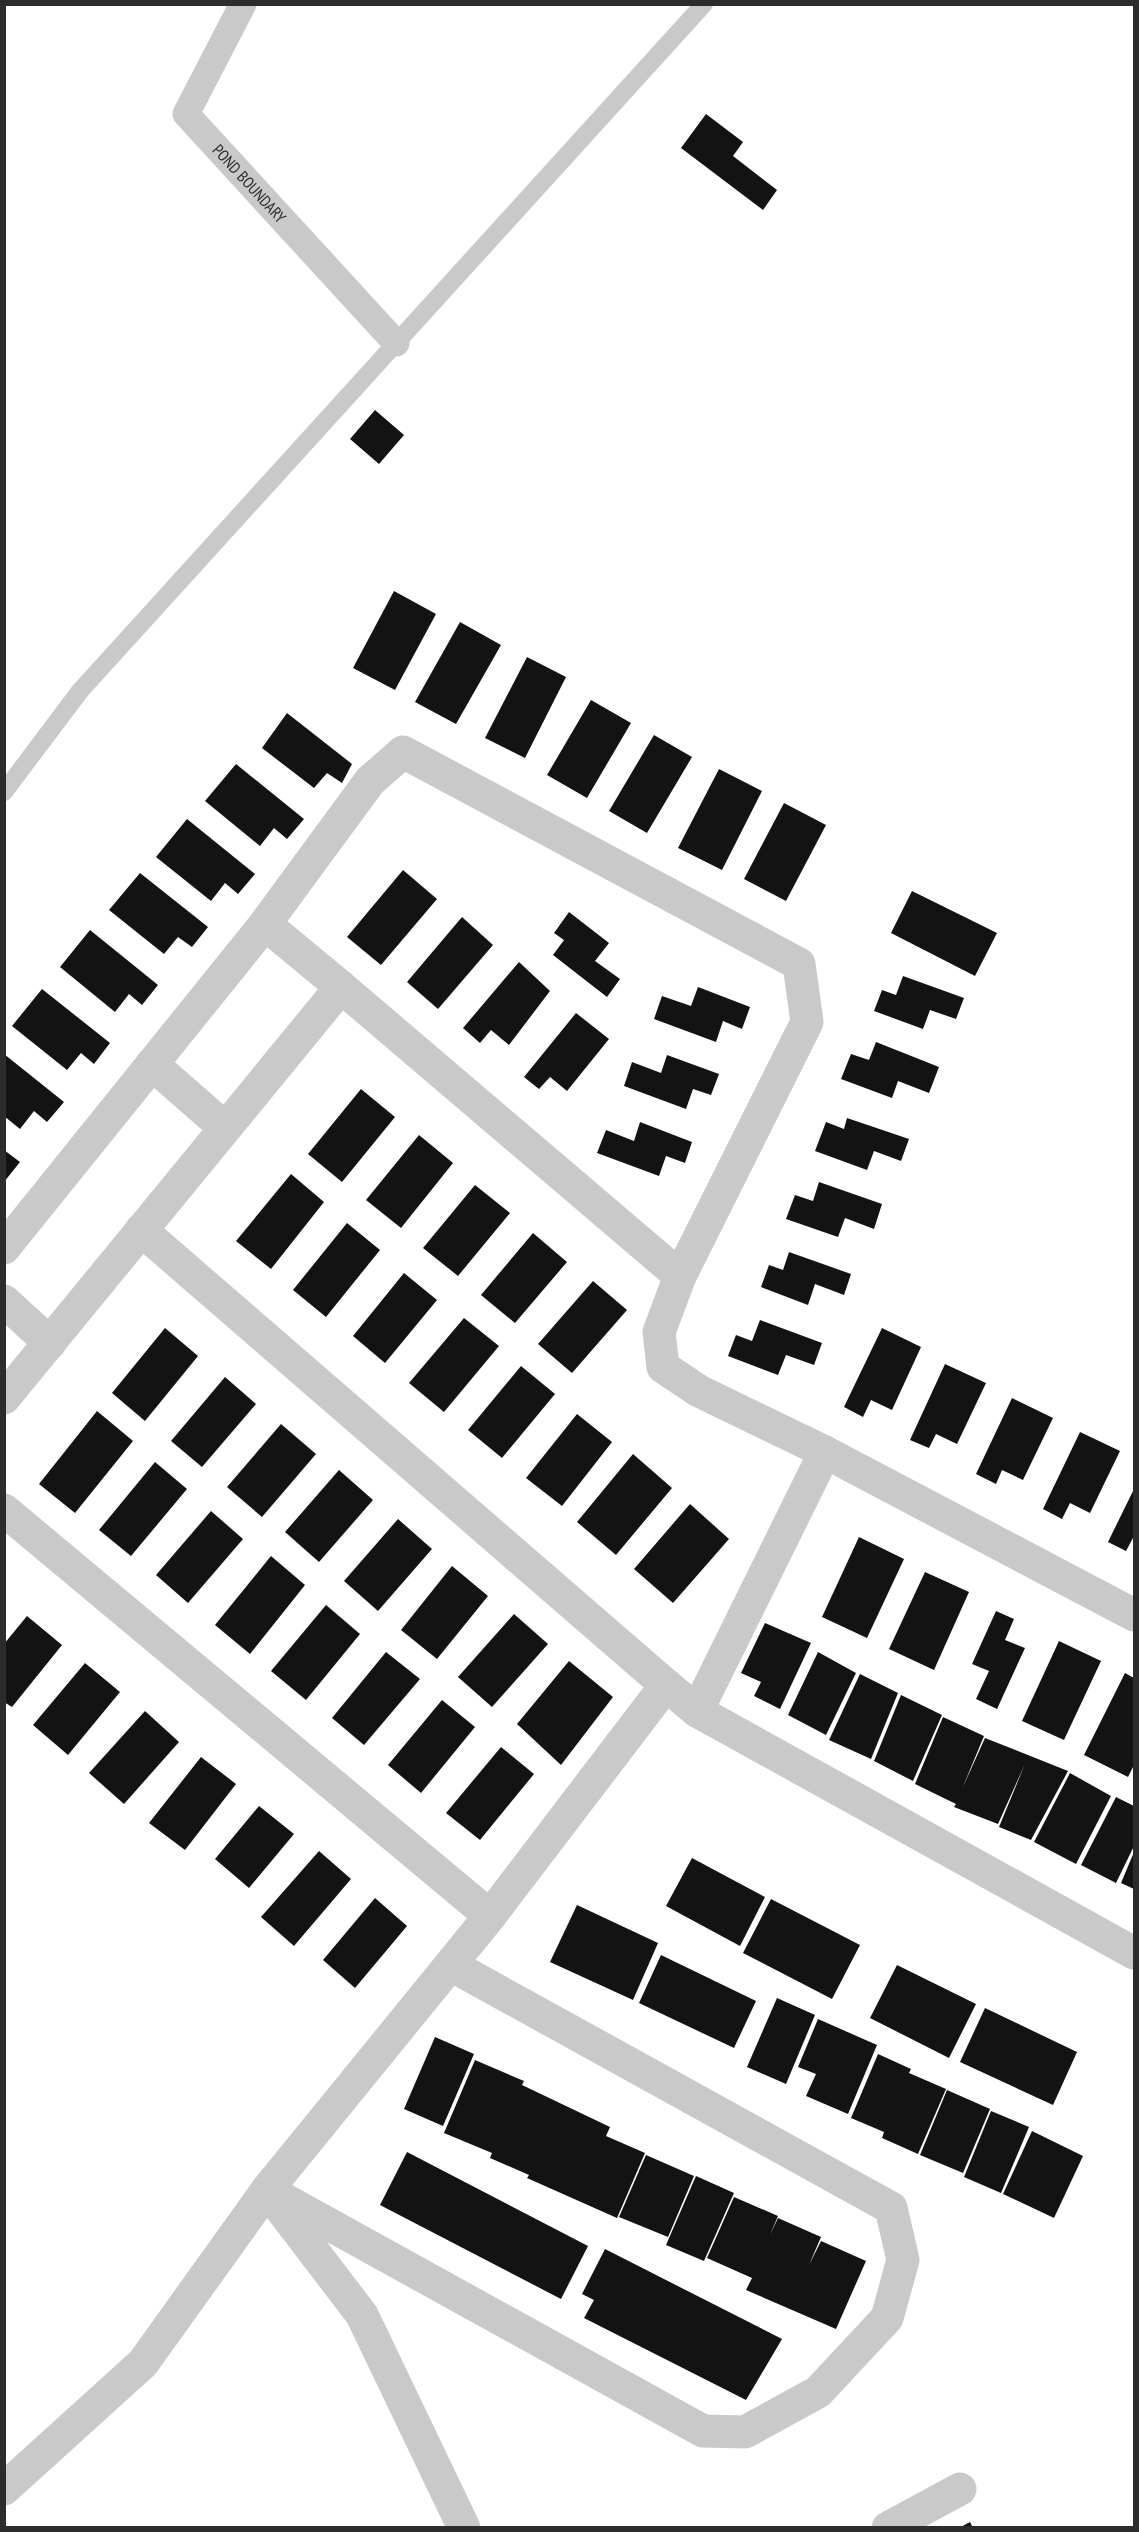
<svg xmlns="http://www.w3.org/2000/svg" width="1139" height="2532" viewBox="0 0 1139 2532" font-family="'PT Sans Narrow',sans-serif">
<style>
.building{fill:#131313}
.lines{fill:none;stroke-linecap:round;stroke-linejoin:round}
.service{stroke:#c9c9c9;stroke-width:18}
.pedestrian{stroke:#c9c9c9;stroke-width:27}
.minor{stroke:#c9c9c9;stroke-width:33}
.labels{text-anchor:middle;stroke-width:6;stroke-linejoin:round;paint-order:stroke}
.street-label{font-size:16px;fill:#2c2c2c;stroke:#fff}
</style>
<rect width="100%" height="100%" fill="#fff"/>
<!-- building -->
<g class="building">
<path d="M 706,114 L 743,142 L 733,156 L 777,190 L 763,210 L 681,148 Z"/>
<path d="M 375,410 L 404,435 L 379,464 L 350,439 Z"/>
<path d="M 394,591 L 436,614 L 395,690 L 353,668 Z"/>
<path d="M 460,622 L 501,645 L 456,724 L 415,702 Z"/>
<path d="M 527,657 L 566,677 L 525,758 L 485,738 Z"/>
<path d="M 591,700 L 631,723 L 587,798 L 547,775 Z"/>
<path d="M 287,713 L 352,764 L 342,783 L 327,773 L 314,788 L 262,748 Z"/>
<path d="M 654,735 L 692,757 L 647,833 L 609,811 Z"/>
<path d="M 236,764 L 304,819 L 287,839 L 274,828 L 260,846 L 205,801 Z"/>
<path d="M 719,769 L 762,791 L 722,870 L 678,848 Z"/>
<path d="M 784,803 L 826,825 L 786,901 L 744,879 Z"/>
<path d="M 187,819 L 255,874 L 238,894 L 225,883 L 211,901 L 156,857 Z"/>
<path d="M 403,870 L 437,899 L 381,965 L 347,937 Z"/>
<path d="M 140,873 L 208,927 L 192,947 L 178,937 L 164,954 L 109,910 Z"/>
<path d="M 912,891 L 997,933 L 975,976 L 891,933 Z"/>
<path d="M 569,912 L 609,943 L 595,961 L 620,979 L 607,997 L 553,955 L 564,940 L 554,933 Z"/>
<path d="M 462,917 L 493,945 L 438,1009 L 407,982 Z"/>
<path d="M 90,930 L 158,985 L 142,1005 L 129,994 L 115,1012 L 60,967 Z"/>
<path d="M 519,962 L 550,991 L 509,1045 L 491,1030 L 480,1043 L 463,1028 Z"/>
<path d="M 903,976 L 964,998 L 956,1019 L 930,1010 L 923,1029 L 874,1011 L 882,990 L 896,995 Z"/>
<path d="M 698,987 L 750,1007 L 742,1029 L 723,1021 L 716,1042 L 654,1019 L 662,996 L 691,1006 Z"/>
<path d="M 42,989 L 110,1043 L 94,1064 L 81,1053 L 67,1070 L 12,1026 Z"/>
<path d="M 576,1013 L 609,1039 L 567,1091 L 550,1077 L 539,1089 L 524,1077 Z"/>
<path d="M 876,1042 L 939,1067 L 929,1093 L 898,1081 L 892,1098 L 841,1079 L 851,1054 L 869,1060 Z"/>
<path d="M 4,1054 L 64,1102 L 47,1122 L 34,1111 L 20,1129 L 4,1116 Z"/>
<path d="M 667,1055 L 719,1074 L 711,1095 L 693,1089 L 686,1109 L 624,1086 L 632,1062 L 661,1073 Z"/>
<path d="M 361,1089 L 395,1117 L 342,1182 L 308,1154 Z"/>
<path d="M 847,1118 L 909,1139 L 901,1161 L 874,1151 L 867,1170 L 815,1151 L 826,1122 L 844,1129 Z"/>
<path d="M 640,1122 L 692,1142 L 685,1163 L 666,1156 L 659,1176 L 597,1153 L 606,1130 L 634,1141 Z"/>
<path d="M 419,1135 L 453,1163 L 401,1228 L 366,1200 Z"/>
<path d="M 4,1150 L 20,1162 L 4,1182 Z"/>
<path d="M 291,1174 L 324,1202 L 271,1269 L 236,1241 Z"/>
<path d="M 819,1182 L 882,1204 L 874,1229 L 845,1218 L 838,1237 L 786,1219 L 795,1195 L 813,1201 Z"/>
<path d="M 475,1185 L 510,1213 L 458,1276 L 423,1248 Z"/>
<path d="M 347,1223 L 380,1250 L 326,1317 L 293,1290 Z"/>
<path d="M 533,1233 L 567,1262 L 515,1323 L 481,1295 Z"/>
<path d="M 789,1252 L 851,1274 L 844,1295 L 815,1284 L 808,1305 L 761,1287 L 769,1265 L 783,1270 Z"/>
<path d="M 404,1273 L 437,1300 L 385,1363 L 353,1336 Z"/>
<path d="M 593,1281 L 627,1310 L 572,1373 L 538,1344 Z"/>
<path d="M 464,1318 L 499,1346 L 444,1412 L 409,1383 Z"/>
<path d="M 760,1320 L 822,1343 L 814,1365 L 786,1355 L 778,1375 L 728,1356 L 736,1335 L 752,1341 Z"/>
<path d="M 165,1328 L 198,1356 L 145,1421 L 112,1393 Z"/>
<path d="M 882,1328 L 921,1347 L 892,1410 L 871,1400 L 863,1417 L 844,1407 Z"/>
<path d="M 945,1364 L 986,1383 L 957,1444 L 936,1434 L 929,1448 L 910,1440 Z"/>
<path d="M 521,1366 L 555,1394 L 502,1458 L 468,1430 Z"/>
<path d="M 225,1377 L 256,1404 L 202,1467 L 171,1441 Z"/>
<path d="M 1012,1398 L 1053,1418 L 1023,1480 L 1002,1470 L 996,1484 L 976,1474 Z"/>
<path d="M 97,1411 L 133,1441 L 75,1513 L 39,1484 Z"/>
<path d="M 577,1414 L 612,1442 L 562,1506 L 526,1478 Z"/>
<path d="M 281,1424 L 316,1454 L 262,1517 L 227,1487 Z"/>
<path d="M 1080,1432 L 1120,1451 L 1090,1513 L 1070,1503 L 1062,1519 L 1043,1509 Z"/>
<path d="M 633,1454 L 672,1488 L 616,1555 L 577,1522 Z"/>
<path d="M 155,1462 L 187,1489 L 131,1556 L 99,1530 Z"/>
<path d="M 339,1470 L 373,1500 L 319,1562 L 285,1532 Z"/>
<path d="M 1134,1489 L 1134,1536 L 1126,1551 L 1108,1542 Z"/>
<path d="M 690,1504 L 729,1539 L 673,1603 L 634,1569 Z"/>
<path d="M 211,1511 L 243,1539 L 188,1603 L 156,1575 Z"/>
<path d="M 398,1519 L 432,1549 L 378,1611 L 344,1581 Z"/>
<path d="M 859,1537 L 904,1559 L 867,1638 L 822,1617 Z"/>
<path d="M 271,1556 L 305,1585 L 250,1654 L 215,1625 Z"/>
<path d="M 452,1566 L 488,1596 L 437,1659 L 401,1630 Z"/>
<path d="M 925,1572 L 969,1592 L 934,1670 L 889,1649 Z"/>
<path d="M 326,1605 L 360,1634 L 306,1700 L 271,1671 Z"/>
<path d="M 996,1611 L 1014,1619 L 1005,1640 L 1025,1648 L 997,1709 L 976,1699 L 989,1671 L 972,1664 Z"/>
<path d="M 514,1614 L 548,1644 L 492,1707 L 458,1677 Z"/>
<path d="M 27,1616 L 62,1645 L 12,1707 L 4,1702 L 4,1644 Z"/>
<path d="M 765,1623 L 811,1643 L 780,1709 L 754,1696 L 761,1682 L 741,1673 Z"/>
<path d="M 1059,1641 L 1101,1661 L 1064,1740 L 1022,1721 Z"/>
<path d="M 386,1652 L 420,1679 L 364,1745 L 332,1718 Z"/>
<path d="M 818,1652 L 856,1673 L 826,1735 L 788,1715 Z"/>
<path d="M 569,1661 L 613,1697 L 561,1765 L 517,1724 Z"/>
<path d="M 85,1663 L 120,1692 L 68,1755 L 33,1725 Z"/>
<path d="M 1125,1673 L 1134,1678 L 1134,1765 L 1128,1777 L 1084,1755 Z"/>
<path d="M 860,1674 L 898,1693 L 871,1759 L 829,1740 Z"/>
<path d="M 901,1695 L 942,1715 L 913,1781 L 874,1761 Z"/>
<path d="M 442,1700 L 475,1727 L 421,1793 L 388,1765 Z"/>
<path d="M 145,1711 L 179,1742 L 124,1804 L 89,1773 Z"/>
<path d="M 943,1717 L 984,1736 L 962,1789 L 985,1738 L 1068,1771 L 1031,1840 L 999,1827 L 1025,1764 L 998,1824 L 954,1807 L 956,1804 L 915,1784 Z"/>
<path d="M 501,1747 L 534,1774 L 480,1840 L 446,1813 Z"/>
<path d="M 201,1757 L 236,1784 L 185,1850 L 149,1823 Z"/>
<path d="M 1070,1773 L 1111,1796 L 1076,1864 L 1034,1842 Z"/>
<path d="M 1116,1797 L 1134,1806 L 1134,1846 L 1116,1883 L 1081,1865 Z"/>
<path d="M 259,1806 L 294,1834 L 249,1888 L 215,1859 Z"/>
<path d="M 319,1851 L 351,1879 L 294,1946 L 261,1917 Z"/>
<path d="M 1134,1852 L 1134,1889 L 1121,1883 Z"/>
<path d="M 692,1858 L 765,1897 L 740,1946 L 666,1906 Z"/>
<path d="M 375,1898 L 407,1926 L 355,1988 L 323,1960 Z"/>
<path d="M 771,1899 L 860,1945 L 832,1999 L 743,1953 Z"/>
<path d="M 577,1905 L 658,1943 L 633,2000 L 550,1962 Z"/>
<path d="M 661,1955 L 756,2001 L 734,2048 L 639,2003 Z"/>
<path d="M 897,1965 L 976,2004 L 949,2058 L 870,2018 Z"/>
<path d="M 777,1998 L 815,2015 L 786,2084 L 747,2067 Z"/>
<path d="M 985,2008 L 1077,2052 L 1053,2105 L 960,2062 Z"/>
<path d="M 818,2019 L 877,2045 L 848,2114 L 806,2096 L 816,2074 L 798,2067 Z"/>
<path d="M 435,2037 L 474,2054 L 443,2126 L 404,2109 Z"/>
<path d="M 878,2054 L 911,2069 L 909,2073 L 946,2089 L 918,2154 L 882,2138 L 884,2132 L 851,2118 Z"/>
<path d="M 475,2060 L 524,2081 L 522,2085 L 610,2127 L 606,2136 L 645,2153 L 617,2218 L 527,2178 L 529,2175 L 490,2158 L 492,2153 L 444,2133 Z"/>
<path d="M 947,2090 L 990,2109 L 963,2173 L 920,2155 Z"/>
<path d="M 991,2111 L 1029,2127 L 1001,2193 L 964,2177 Z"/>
<path d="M 1032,2131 L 1083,2156 L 1054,2218 L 1003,2194 Z"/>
<path d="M 407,2152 L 588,2246 L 561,2299 L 380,2205 Z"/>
<path d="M 646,2155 L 694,2176 L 668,2237 L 619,2217 Z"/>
<path d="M 696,2176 L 734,2193 L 704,2261 L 666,2245 Z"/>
<path d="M 734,2197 L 778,2216 L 770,2235 L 778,2218 L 821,2237 L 809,2265 L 821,2241 L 866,2261 L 836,2329 L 746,2290 L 752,2278 L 707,2258 Z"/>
<path d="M 605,2249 L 782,2339 L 746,2400 L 584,2318 L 594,2300 L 582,2294 Z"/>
<path d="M 970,2522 L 973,2528 L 959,2528 Z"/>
</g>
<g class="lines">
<!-- service -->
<path class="service" d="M 4,792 L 80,691 L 704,4"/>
<!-- pedestrian -->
<path class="pedestrian" id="s1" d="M 243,4 L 186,114 L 396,343"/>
<!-- minor -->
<g class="minor">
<path d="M 265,924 L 341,987"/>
<path d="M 152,1064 L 225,1128"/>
<path d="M 141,1230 L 666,1685"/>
<path d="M 4,1248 L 265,924 L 370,781 L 403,752 L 799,964 L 807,1022 L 680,1276"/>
<path d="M 4,1301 L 50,1343"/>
<path d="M 4,1398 L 341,987 L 680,1276 L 659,1332 L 663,1367 L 699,1391 L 825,1452 L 697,1711"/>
<path d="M 825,1452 L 1134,1615"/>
<path d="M 4,1510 L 490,1916"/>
<path d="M 267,2190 L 703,2431 L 745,2432 L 818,2392 L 887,2318 L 903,2260 L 891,2208 L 451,1965"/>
<path d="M 275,2201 L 362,2315 L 464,2528"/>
<path d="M 4,2489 L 143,2363 L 267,2190 L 490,1916 L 666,1685 L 697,1711 L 1134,1953"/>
<path d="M 888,2528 L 960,2489"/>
</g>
</g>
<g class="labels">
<!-- street labels -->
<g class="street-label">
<text dy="6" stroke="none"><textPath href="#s1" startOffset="218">POND BOUNDARY</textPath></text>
</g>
</g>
<!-- border -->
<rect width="1139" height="2532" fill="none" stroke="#2c2c2c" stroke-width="12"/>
</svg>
